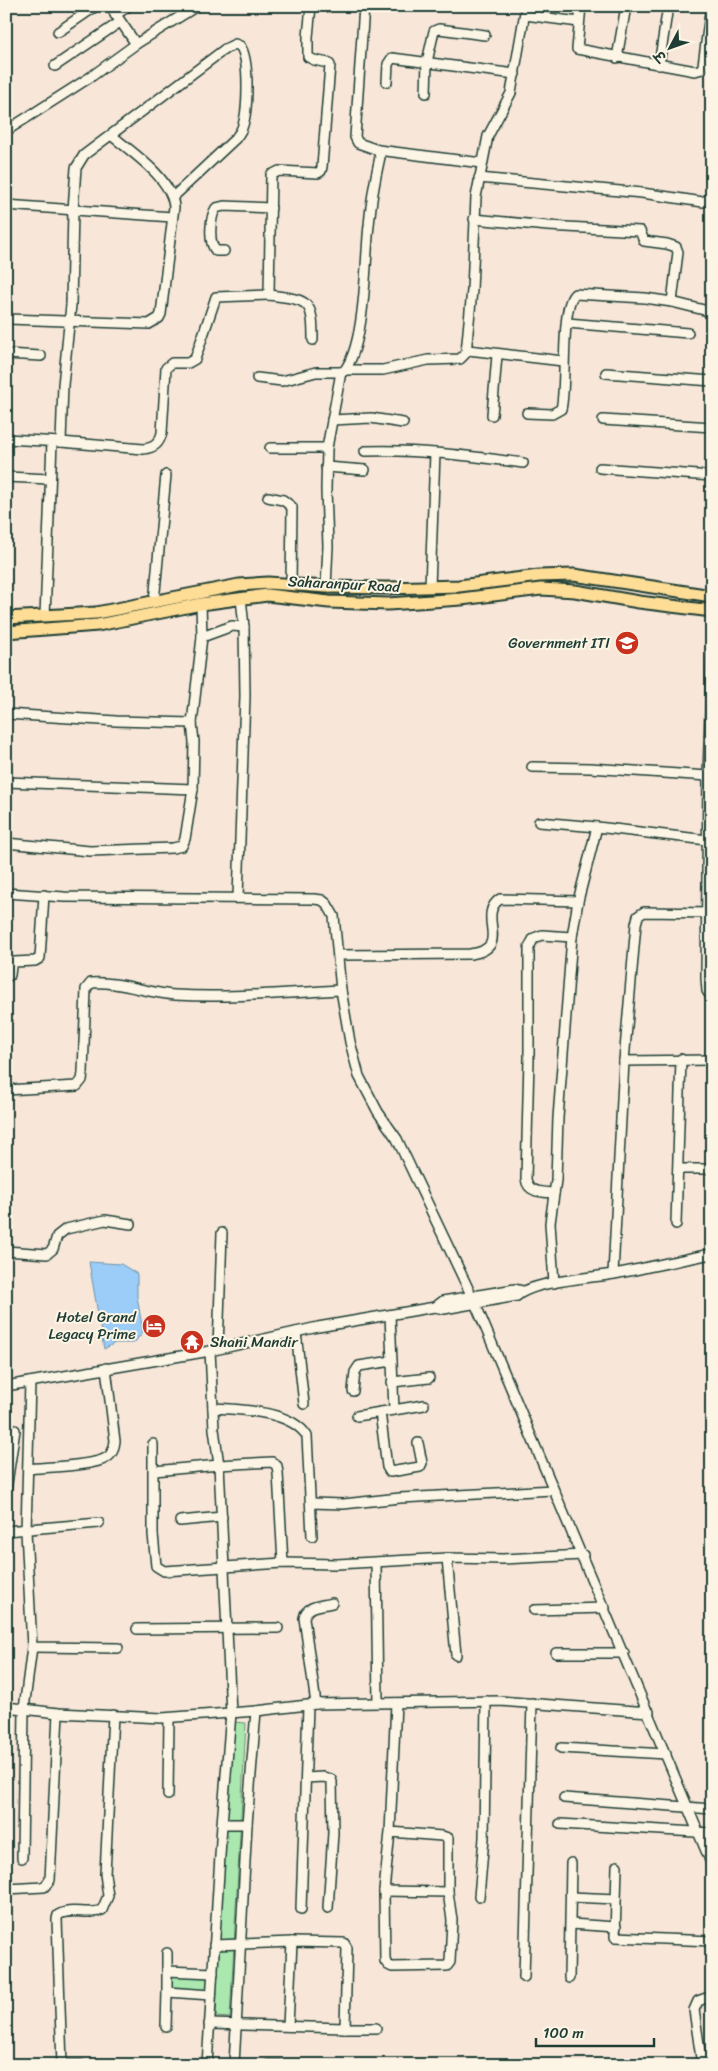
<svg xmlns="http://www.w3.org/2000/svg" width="718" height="2071" viewBox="0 0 718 2071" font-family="Sriracha,'Playpen Sans Deva',sans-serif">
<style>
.green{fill:#aae8af;stroke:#649272}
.water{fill:#9ccdf8;stroke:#6a93aa}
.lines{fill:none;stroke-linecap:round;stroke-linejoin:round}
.minor-casing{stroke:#1f3d34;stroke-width:12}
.major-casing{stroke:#1f3d34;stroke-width:15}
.minor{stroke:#fcf5e5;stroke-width:9}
.major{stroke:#fedd96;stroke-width:11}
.labels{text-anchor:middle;stroke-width:4;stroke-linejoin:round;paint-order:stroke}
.street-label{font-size:15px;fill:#1f3d34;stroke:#fcf5e5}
.poi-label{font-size:15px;fill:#1f3d34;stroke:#fcf5e5;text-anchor:end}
</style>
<rect width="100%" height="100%" fill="#f8e7d9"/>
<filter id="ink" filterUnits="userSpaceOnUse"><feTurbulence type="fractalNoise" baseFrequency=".02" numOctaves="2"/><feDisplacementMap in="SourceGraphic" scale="10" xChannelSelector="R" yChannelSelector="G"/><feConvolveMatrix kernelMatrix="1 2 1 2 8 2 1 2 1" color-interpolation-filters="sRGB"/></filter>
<g filter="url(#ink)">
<!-- green -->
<path class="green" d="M 232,1722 L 246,1723 L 230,2018 L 216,2017 L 217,1992 L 171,1989 L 170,1975 L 217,1976 Z"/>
<!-- water -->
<path class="water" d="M 89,1262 L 121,1264 L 137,1274 L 137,1296 L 143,1332 L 134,1343 L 115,1343 L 104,1349 Z"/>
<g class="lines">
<!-- minor casing -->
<g class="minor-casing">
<g id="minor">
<path d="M 110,6 L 136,44"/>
<path d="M 581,6 L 577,49 L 695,71 L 702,69 L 703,65 L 711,6"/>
<path d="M 115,15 L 129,6"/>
<path d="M 525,15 L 579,22"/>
<path d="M 58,32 L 96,6"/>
<path d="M 617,58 L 626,6"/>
<path d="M 659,65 L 668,6"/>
<path d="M 55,66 L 120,22"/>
<path d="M 387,82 L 388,64 L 392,58 L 515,74"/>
<path d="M 426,93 L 427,62 L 434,31 L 439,29 L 485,35"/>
<path d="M 6,131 L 92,76 L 136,44 L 197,6"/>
<path d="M 378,150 L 482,163"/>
<path d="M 479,178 L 642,193 L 703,202 L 710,198 L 712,194"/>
<path d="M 6,205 L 172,217"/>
<path d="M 474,219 L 548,226 L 640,231 L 644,241 L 667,244 L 676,247 L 678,252 L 672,302"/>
<path d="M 224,251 L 216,251 C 208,243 210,217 216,208 L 224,206 L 271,208"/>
<path d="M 269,295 C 308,300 313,299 313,340"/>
<path d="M 8,319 L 149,324 L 159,318 L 161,314 L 174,207 C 172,179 132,152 111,135"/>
<path d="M 567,323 L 688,333"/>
<path d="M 468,350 L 563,361"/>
<path d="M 6,354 L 41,356"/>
<path d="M 345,370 L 383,370 L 428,360 L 460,359 L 466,353 L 472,290 L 476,197 L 488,136 L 511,93 L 526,6"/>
<path d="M 606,373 L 712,381"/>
<path d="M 257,378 L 282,381 L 316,372 L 343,372 C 366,347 365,260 369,225 C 371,202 375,179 380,157 L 378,150 L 358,143 L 355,137 L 364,6"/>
<path d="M 527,413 L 552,414 L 561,409 C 567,388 560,306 575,294 L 645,298 L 672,302 L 712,312"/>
<path d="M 492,415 L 497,355"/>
<path d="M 332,420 L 371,418 L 403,423"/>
<path d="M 603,420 L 712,427"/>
<path d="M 6,439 L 61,442 L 143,449 C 154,448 159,444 162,433 L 166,368 L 172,363 L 188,363 L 195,359 L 216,297 L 269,295 L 271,175 L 279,171 L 318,173 L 321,171 L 322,167 L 330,65 L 328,63 L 314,60 L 308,57 L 308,37 L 311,6"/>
<path d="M 61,442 L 63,385 L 71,305 L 73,210 L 76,168 L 84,155 L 225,49 L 235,44 L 240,46 C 250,59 248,112 242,128 C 241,131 238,135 236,138 L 173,197"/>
<path d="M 270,448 L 327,448"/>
<path d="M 365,451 C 418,449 471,456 523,463"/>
<path d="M 326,467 L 365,470"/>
<path d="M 600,468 L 712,476"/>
<path d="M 6,477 L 50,479"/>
<path d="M 268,497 L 283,500 L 292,507 L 291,584"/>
<path d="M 326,587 L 328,546 L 326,489 L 327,448 L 341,372"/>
<path d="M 430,587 L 435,453"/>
<path d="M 154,602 L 166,475"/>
<path d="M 45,616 L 52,442"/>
<path d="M 202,637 L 232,626 L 244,627"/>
<path d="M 712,650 L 708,776 L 706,978 L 707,991 L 712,998"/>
<path d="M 6,714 L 116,721 L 192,723"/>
<path d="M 532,767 L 590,768 L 708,776"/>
<path d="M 6,782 L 193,789"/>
<path d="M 539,822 L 597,827"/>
<path d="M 6,843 L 90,851 L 173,848 L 182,846 L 185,839 L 193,789 L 194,742 L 192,723 L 202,637 L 201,604"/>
<path d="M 6,893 L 64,897 L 314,899 L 322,900 L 327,904 L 334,916 L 341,990 L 350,1042 L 359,1076 L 378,1112 L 397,1139 L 475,1303 L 712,1865"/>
<path d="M 238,897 L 245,696 L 244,627 L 241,598"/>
<path d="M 339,955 L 470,954 C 514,948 475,916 500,899 L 578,901"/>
<path d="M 6,977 L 10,975 L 11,966 L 14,962 L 35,961 L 40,958 L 44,895"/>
<path d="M 624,1061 L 712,1060"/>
<path d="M 6,1090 L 77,1086 L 82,1080 L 83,1073 L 86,989 L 91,983 C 120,981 147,993 175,995 C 230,998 286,993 341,990"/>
<path d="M 678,1169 L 712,1169"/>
<path d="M 554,1193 C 542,1192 528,1193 526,1179 L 529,1058 L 529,947 L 534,938 L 542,935 L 572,937"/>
<path d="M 676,1224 L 681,1059"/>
<path d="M 6,1251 L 47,1254 L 53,1249 L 57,1236 L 66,1229 L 105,1220 L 131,1224"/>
<path d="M 613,1274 L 624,1061 L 636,924 L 638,916 L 644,912 L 712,913"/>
<path d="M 554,1283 L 550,1223 L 556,1180 L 558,1118 L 572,937 L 578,901 L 597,827 L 707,840"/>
<path d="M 435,1307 L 443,1301 L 515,1289 L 523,1291"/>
<path d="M 390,1315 L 394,1410"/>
<path d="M 296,1332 L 304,1404"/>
<path d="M 218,1348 L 222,1233"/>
<path d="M 30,1382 L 26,1531 L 32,1647 L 118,1648"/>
<path d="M 392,1382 L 429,1378"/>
<path d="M 6,1386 L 210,1351 L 318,1327 L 435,1307 L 444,1309 L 517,1296 C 534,1281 590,1278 614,1274 C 646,1268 679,1260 712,1254"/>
<path d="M 353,1391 L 355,1372 L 359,1366 L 392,1361"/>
<path d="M 213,1408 C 241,1410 290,1410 307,1436 L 312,1536"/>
<path d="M 380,1412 L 387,1467 L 390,1472 L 420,1467 L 422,1463 L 418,1443"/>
<path d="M 357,1416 L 424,1405"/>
<path d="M 6,1429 L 15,1430 L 6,1490"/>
<path d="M 153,1444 L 153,1534 L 156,1566 L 164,1571 L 283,1563 L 337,1564 L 447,1558 L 503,1559 L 583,1555"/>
<path d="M 28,1469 C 45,1467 94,1466 106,1458 C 113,1454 114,1448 115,1441 L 106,1368"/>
<path d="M 154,1471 L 219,1465 L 272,1462 L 277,1466 L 278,1473 L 283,1563"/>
<path d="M 311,1503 L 343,1504 L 400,1498 L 553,1490"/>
<path d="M 180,1521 L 222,1517"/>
<path d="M 6,1531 L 99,1523"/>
<path d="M 447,1558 L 456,1655"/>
<path d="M 376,1563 L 378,1703"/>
<path d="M 534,1610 L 605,1608"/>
<path d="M 137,1629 L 278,1628"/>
<path d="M 556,1653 L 624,1653"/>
<path d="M 316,1704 L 304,1618 C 306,1605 322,1606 332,1603"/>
<path d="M 6,1707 L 58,1713 L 162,1718 L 256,1711 L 316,1704 L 500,1701 L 649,1712"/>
<path d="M 561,1748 L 666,1754"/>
<path d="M 306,1778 L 323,1777 L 331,1779 L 332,1782 L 333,1833 L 328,1908"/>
<path d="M 168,1795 L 169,1718"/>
<path d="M 564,1798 L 712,1809"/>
<path d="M 222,1824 L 247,1824"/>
<path d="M 560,1824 L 712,1833"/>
<path d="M 390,1832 L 442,1836 L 448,1838 L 448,1892 L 452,1920 L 450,1962 L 447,1966 L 392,1967 L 388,1965 L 385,1961 L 384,1891 L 390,1832 L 396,1703"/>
<path d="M 22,1858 L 24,1709 L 32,1647"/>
<path d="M 617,1866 L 615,1937 L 712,1941"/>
<path d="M 6,1889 L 44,1887 L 50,1880 L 58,1713"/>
<path d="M 384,1891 L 448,1892"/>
<path d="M 479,1897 L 484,1838 L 486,1701"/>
<path d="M 571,1897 L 616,1899"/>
<path d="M 301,1909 L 308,1706"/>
<path d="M 571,1924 L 616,1927"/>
<path d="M 167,1953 L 167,1992 L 211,1995"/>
<path d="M 167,1971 L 213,1973"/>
<path d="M 524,1977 L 532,1703"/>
<path d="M 569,1978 L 571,1863"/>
<path d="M 209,2024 L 345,2028 L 347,1948 L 344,1943 L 292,1942 L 214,1945"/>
<path d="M 288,2026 L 292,1942"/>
<path d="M 166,2027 L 167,1992"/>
<path d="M 345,2028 L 376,2028"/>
<path d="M 62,2065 L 57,1919 L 58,1915 C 71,1907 88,1916 102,1910 L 108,1896 L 105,1874 L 113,1715"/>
<path d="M 69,2065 L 81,2065"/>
<path d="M 207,2065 L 222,1824 L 231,1713 L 219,1465 L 214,1429 L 210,1351"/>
<path d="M 234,2065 L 247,1824 L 256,1711"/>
<path d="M 268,2065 L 281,2065"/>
<path d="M 702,2065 L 694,2010 L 698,2001 L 712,1996"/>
</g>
</g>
<!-- major casing -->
<g class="major-casing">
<g id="major">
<path d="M 6,618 L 96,613 L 239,585 L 268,583 L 326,587 L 387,588 L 459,586 L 539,576 L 574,575 L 712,596"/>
<path d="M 6,632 L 98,625 L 201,604 L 267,595 L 329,602 L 388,604 L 461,599 L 541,589 L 575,591 L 639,602 L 712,611"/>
</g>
</g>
<!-- minor -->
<use href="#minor" class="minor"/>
<!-- major -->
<use href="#major" class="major"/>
</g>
</g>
<!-- icons -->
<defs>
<g id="university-disc" transform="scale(1.25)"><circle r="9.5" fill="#c8321e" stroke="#fcf5e5"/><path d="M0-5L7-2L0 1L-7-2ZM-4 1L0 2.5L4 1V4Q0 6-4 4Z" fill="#fff"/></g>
<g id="hotel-disc" transform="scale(1.25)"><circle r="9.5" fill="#c8321e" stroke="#fcf5e5"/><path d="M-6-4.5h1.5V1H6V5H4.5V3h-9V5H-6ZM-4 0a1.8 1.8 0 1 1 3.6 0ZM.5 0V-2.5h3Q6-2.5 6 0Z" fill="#fff"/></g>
<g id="temple-disc" transform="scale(1.25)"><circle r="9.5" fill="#c8321e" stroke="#fcf5e5"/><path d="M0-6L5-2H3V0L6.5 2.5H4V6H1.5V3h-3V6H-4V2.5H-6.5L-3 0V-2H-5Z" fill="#fff"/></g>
</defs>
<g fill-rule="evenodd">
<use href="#university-disc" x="627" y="643"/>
<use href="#hotel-disc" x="154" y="1326"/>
<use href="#temple-disc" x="192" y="1342"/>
</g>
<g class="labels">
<!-- street labels -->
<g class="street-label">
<text transform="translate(344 584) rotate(3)" y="5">Saharanpur Road</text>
</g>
<!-- poi labels -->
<g class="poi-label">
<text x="610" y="648">Government ITI</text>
<text x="136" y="1322">Hotel Grand<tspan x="136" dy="17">Legacy Prime</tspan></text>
<text x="210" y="1347" text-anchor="start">Shani Mandir</text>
</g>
</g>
<!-- margin -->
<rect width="718" height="2071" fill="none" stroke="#fcf5e5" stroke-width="25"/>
<rect x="12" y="12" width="693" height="2046" fill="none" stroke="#1f3d34" stroke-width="2" filter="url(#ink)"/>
<!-- north arrow -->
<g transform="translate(670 48) rotate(229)" stroke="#fcf5e5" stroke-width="4" paint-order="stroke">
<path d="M0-4L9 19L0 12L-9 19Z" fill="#1f3d34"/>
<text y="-8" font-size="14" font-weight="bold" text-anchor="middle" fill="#1f3d34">उ</text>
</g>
<!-- scale -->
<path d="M536 2038v8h118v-8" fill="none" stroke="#1f3d34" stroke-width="2.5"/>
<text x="543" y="2038" font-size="15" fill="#1f3d34" stroke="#fcf5e5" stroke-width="4" paint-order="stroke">100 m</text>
</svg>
